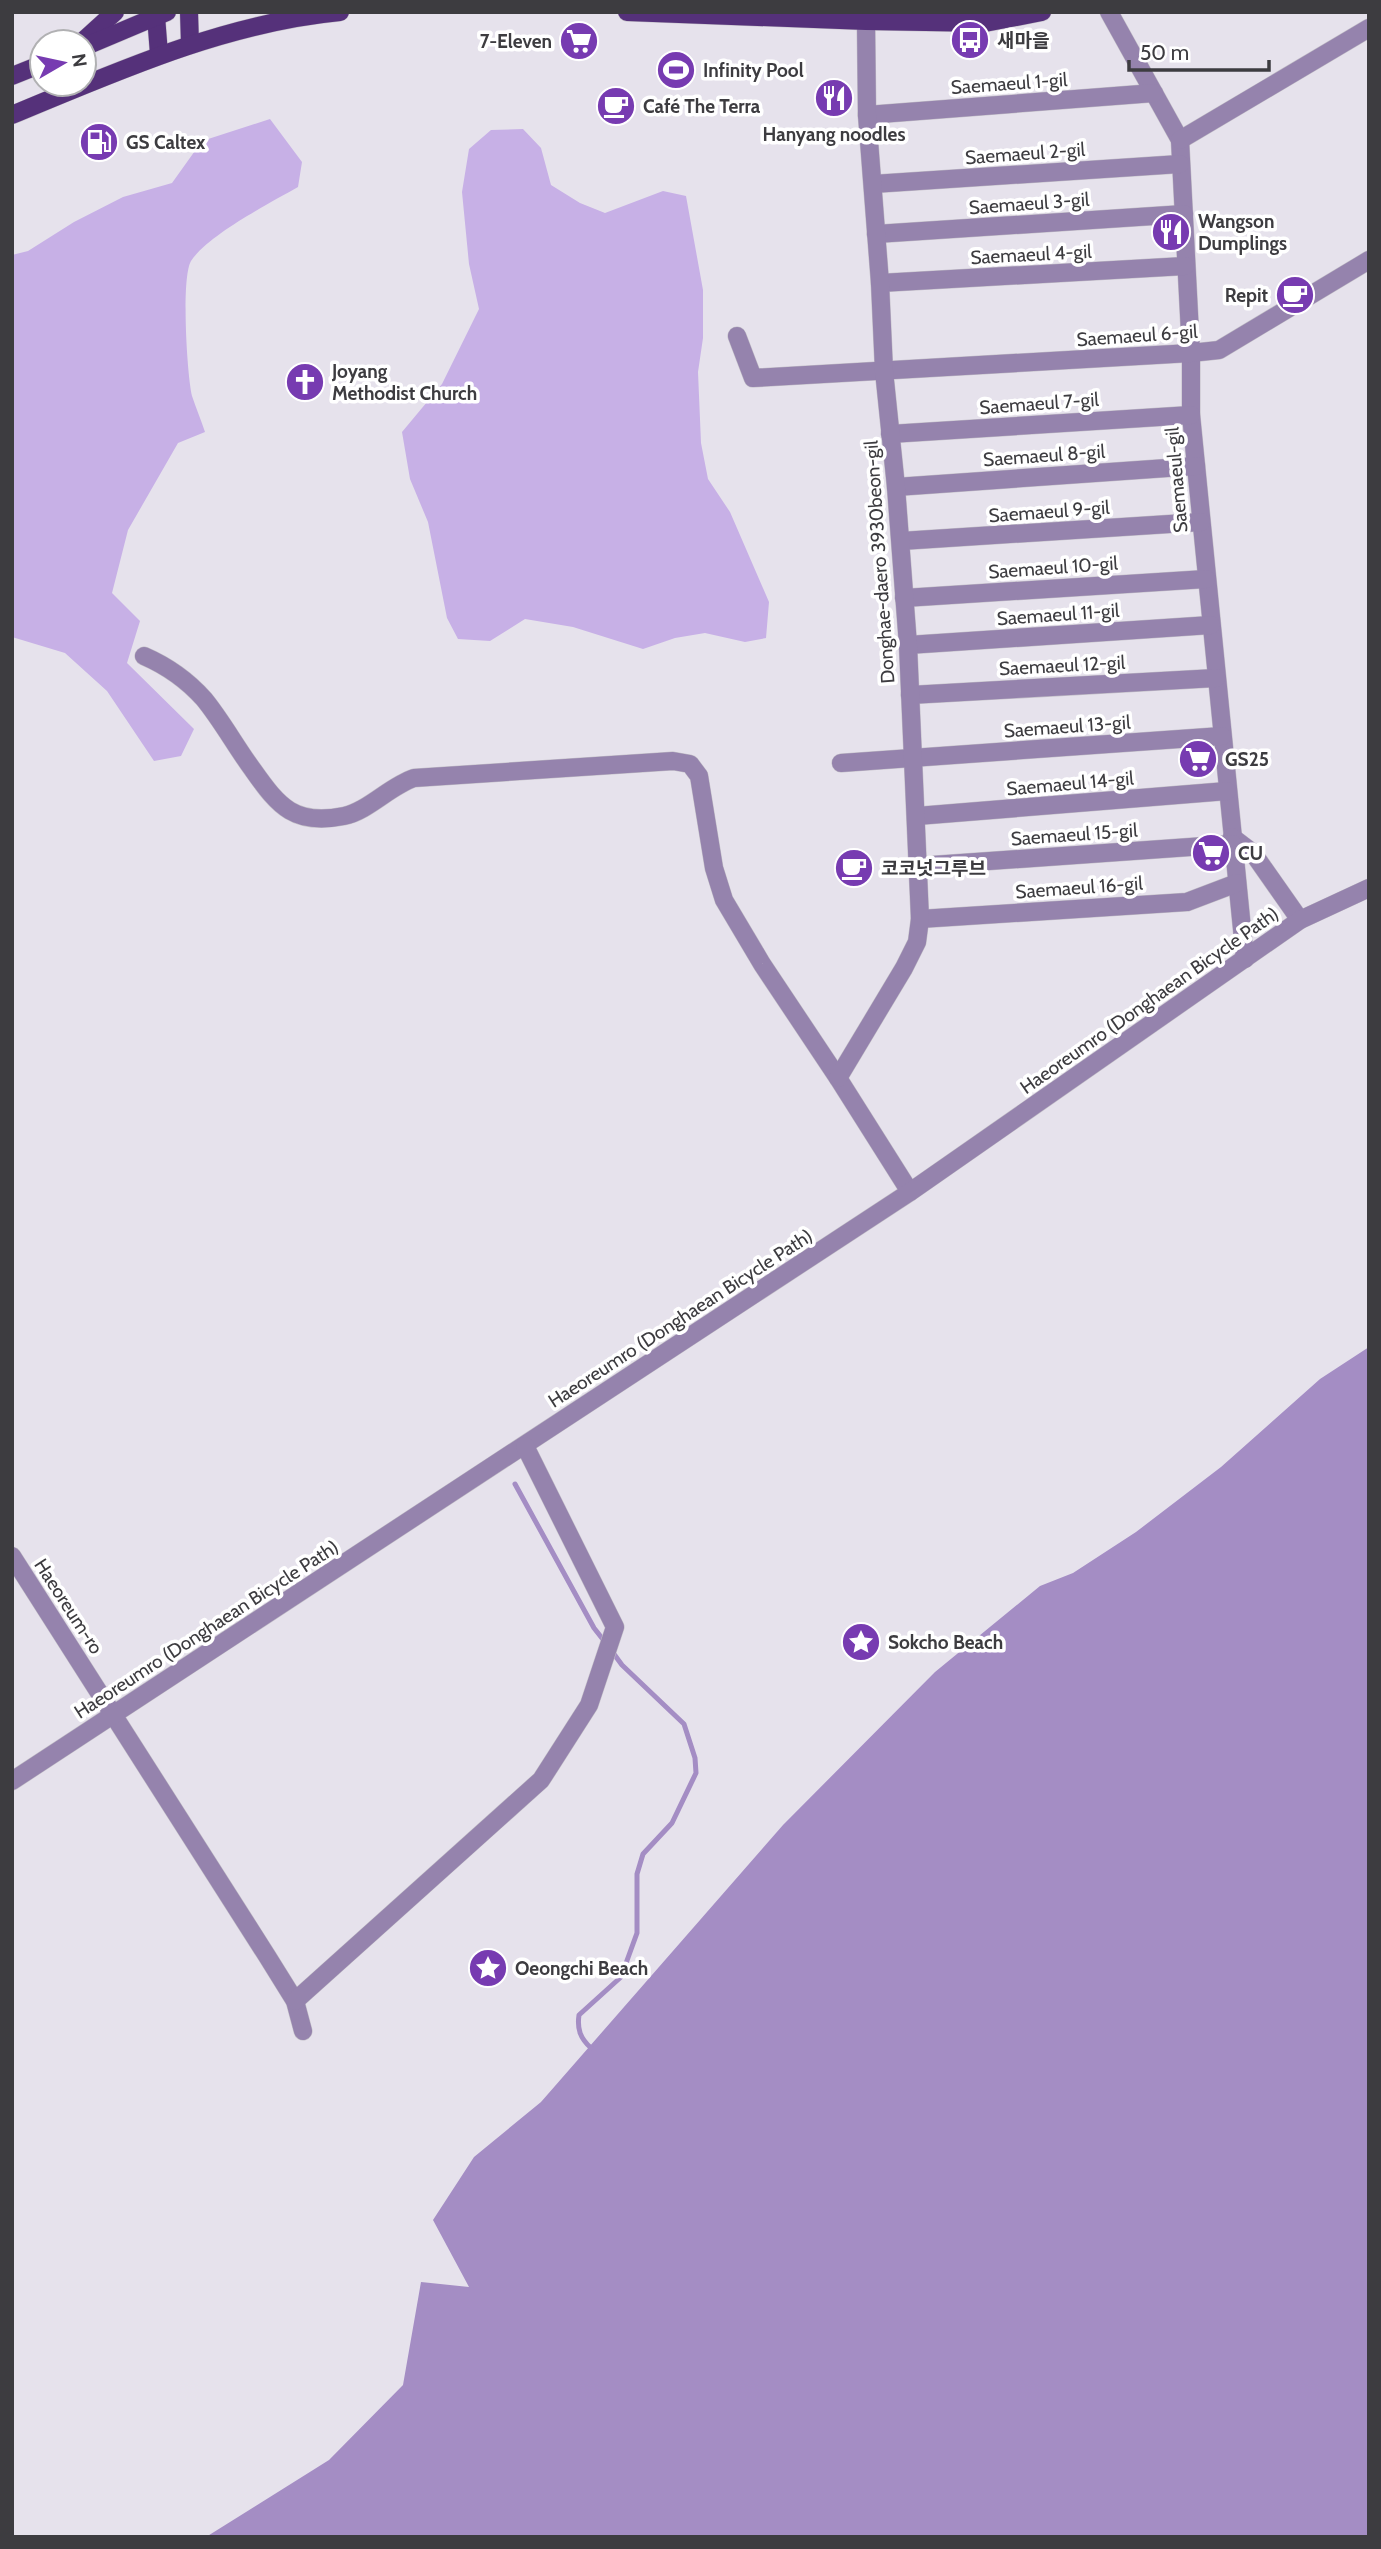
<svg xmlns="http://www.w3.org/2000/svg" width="1381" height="2549" viewBox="0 0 1381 2549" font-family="Cabin,'Noto Sans KR',sans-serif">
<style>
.green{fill:#c7b0e6}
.water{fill:#a48dc4}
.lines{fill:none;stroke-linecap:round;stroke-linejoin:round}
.stream{stroke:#a48dc4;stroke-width:5}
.minor-casing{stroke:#c1bdc6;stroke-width:19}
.major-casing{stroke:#c1bdc6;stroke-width:19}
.minor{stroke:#9583ad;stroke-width:18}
.major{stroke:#55317a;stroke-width:18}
.labels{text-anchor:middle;stroke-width:7;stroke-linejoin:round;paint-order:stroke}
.poi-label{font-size:19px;font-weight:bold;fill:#3d3c40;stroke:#fff;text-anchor:start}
.street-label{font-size:19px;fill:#3d3c40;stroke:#fff}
</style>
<rect width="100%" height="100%" fill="#e6e2ec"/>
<!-- green -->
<g class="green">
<path d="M 270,119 L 302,162 L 298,187 C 270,203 208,235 191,261 C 181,278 187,375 192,396 C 196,408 201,420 205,432 L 178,443 L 128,530 L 112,593 L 140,621 L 127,663 L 194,729 L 181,756 L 154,761 L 107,691 L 65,653 L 12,637 L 12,255 L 28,251 L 74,222 L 123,197 L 172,183 L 202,141 Z"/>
<path d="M 523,129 L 541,148 L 551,185 L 580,203 L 605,213 L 663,191 L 686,196 L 703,290 L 703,338 L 698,372 L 701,443 L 708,479 L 730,512 L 769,602 L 766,638 L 745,642 L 705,633 L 675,638 L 643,649 L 573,627 L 525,619 L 490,641 L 458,639 L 447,618 L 428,522 L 410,479 L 402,432 L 442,384 L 479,309 L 469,264 L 462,192 L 469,149 L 491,130 Z"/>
</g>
<!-- water -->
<path class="water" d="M 1369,1347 L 1369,2537 L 206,2537 L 329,2460 L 403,2385 L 421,2282 L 469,2287 L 433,2220 L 474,2157 L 541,2102 L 783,1825 L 935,1672 L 1040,1586 L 1073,1573 L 1136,1532 L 1221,1467 L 1320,1379 Z"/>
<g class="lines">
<!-- stream -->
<g class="stream">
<path d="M 515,1484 L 594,1628 L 605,1642"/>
<path d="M 591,2048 C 580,2038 577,2029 579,2015 L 621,1977 L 637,1933 L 637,1874 L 643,1854 L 672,1823 L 696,1773 L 695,1758 L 684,1724 L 622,1665 L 611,1650"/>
</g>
<!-- minor casing -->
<g class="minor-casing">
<g id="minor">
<path d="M 1109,12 L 1180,140 L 1191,353 L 1191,415 L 1245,959"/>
<path d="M 867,115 L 1154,93"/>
<path d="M 1180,140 L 1369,28"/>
<path d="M 873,184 L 1180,164"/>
<path d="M 876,234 L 1184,214"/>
<path d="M 880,283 L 1185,266"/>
<path d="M 737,336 L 753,378 L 1191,353 L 1219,350 L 1369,260"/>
<path d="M 890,434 L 1191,415"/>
<path d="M 896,487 L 1196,466"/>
<path d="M 901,541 L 1201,522"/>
<path d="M 904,598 L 1206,579"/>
<path d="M 908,645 L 1211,625"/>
<path d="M 144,656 C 167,666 187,680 204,699 C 222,721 236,747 253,770 C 279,807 295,826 344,816 C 368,811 390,786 414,778 L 673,761 L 690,764 L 699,776 L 714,868 L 724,900 L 762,964 L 838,1078 L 910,1192"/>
<path d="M 910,695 L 1216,678"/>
<path d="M 841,763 L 1222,736"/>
<path d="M 917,816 L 1227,791"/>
<path d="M 1232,837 L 1253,853 L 1300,920"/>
<path d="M 918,866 L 1233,844"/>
<path d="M 920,919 L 1187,902 L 1237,883"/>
<path d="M 838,1078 L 904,968 L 917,942 L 920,919 L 908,645 L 896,487 L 884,371 L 880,283 L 867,115 L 866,21"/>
<path d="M 12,1556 L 267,1956 L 295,2001 L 303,2031"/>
<path d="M 12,1781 L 910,1192 L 1300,920 L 1369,888"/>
<path d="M 295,2001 L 541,1780 L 589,1705 L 615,1627 L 525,1446"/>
</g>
</g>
<!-- major casing -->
<g class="major-casing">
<g id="major">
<path d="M 189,12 L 190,44"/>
<path d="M 627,12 L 866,21 L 985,23 L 1042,12"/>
<path d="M 156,16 L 159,54"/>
<path d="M 82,42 L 115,12"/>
<path d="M 84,47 L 167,12"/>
<path d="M 12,76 L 42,64"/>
<path d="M 12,115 C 118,71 225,23 340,12"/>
</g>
</g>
<!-- minor -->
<use href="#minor" class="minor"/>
<!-- major -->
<use href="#major" class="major"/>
</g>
<!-- icons -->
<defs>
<g id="bus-disc" transform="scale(2.0125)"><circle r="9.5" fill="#773bb1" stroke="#fff"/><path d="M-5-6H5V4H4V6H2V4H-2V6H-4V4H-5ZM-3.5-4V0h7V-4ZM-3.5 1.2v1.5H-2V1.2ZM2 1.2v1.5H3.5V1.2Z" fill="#fff"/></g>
<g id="supermarket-disc" transform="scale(2.0125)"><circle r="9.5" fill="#773bb1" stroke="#fff"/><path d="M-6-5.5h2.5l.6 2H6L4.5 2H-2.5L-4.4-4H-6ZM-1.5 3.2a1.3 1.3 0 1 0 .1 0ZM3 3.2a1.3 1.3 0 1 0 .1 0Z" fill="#fff"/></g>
<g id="stadium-disc" transform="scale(2.0125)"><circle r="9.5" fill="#773bb1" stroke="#fff"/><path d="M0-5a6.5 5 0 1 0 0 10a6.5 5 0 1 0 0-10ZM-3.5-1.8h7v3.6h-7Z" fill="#fff"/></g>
<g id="restaurant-disc" transform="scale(2.0125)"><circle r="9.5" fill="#773bb1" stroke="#fff"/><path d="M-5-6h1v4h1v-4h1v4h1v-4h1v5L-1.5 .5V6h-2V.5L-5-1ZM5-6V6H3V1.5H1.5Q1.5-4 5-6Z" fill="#fff"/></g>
<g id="cafe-disc" transform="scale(2.0125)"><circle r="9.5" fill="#773bb1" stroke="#fff"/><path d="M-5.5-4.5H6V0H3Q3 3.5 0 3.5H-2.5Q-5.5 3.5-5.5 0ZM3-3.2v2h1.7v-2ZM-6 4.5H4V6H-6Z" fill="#fff"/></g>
<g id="fuel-disc" transform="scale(2.0125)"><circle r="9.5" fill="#773bb1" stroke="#fff"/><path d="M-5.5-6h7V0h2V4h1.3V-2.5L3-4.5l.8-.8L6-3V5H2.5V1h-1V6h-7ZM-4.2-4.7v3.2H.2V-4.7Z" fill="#fff"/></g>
<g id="church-disc" transform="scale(2.0125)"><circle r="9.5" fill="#773bb1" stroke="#fff"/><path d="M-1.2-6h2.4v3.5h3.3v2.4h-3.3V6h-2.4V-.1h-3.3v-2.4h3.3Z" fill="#fff"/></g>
<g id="sight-disc" transform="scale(2.0125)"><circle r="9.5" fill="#773bb1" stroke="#fff"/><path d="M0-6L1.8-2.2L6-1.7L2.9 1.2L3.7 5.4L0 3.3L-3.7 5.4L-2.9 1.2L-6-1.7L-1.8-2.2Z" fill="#fff"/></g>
</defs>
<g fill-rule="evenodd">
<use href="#bus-disc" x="970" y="40"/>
<use href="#supermarket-disc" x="579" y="41"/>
<use href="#stadium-disc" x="676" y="70"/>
<use href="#restaurant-disc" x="834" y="98"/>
<use href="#cafe-disc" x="616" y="106"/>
<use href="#fuel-disc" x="99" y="142"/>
<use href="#restaurant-disc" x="1171" y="232"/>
<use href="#cafe-disc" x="1295" y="295"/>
<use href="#church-disc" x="305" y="382"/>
<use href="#supermarket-disc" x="1198" y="759"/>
<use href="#supermarket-disc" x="1211" y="853"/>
<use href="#cafe-disc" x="854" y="868"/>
<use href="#sight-disc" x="861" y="1642"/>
<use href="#sight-disc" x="488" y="1968"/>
</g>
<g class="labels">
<!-- poi labels -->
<g class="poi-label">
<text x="997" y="47">새마을</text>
<text x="552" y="48" text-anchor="end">7-Eleven</text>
<text x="703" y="77">Infinity Pool</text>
<text x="643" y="113">Café The Terra</text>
<text x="834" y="141" text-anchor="middle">Hanyang noodles</text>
<text x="126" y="149">GS Caltex</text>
<text x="1198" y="228">Wangson<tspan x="1198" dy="22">Dumplings</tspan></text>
<text x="1268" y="302" text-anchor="end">Repit</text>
<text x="332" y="378">Joyang<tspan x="332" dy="22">Methodist Church</tspan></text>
<text x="1225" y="766">GS25</text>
<text x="1238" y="860">CU</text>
<text x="881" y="875">코코넛그루브</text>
<text x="888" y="1649">Sokcho Beach</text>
<text x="515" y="1975">Oeongchi Beach</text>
</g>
<!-- street labels -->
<g class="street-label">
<text transform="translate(1009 83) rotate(-4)" y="7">Saemaeul 1-gil</text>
<text transform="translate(1025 153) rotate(-4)" y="7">Saemaeul 2-gil</text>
<text transform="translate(1029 203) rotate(-4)" y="7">Saemaeul 3-gil</text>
<text transform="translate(1031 254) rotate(-3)" y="7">Saemaeul 4-gil</text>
<text transform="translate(1137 335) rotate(-4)" y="7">Saemaeul 6-gil</text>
<text transform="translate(1039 403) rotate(-4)" y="7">Saemaeul 7-gil</text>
<text transform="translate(1044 455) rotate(-4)" y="7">Saemaeul 8-gil</text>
<text transform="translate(1176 480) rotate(-95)" y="7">Saemaeul-gil</text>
<text transform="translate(1049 511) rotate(-4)" y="7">Saemaeul 9-gil</text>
<text transform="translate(879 562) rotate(-94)" y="7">Donghae-daero 3930beon-gil</text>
<text transform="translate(1053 567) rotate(-4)" y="7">Saemaeul 10-gil</text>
<text transform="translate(1058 614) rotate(-4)" y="7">Saemaeul 11-gil</text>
<text transform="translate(1062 665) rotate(-3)" y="7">Saemaeul 12-gil</text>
<text transform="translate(1067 726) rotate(-4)" y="7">Saemaeul 13-gil</text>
<text transform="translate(1070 783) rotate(-5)" y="7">Saemaeul 14-gil</text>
<text transform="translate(1074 834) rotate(-4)" y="7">Saemaeul 15-gil</text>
<text transform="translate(1079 887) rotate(-4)" y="7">Saemaeul 16-gil</text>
<text transform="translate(1149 1000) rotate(-35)" y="7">Haeoreumro (Donghaean Bicycle Path)</text>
<text transform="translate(680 1318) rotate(-33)" y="7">Haeoreumro (Donghaean Bicycle Path)</text>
<text transform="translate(69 1606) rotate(57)" y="7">Haeoreum-ro</text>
<text transform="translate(206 1629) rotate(-33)" y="7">Haeoreumro (Donghaean Bicycle Path)</text>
</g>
</g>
<!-- border -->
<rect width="1381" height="2549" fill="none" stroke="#3d3c40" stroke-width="28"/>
<!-- north arrow -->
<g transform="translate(63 63) rotate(81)"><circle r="33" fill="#ffffff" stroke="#b1b1b3" stroke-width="2"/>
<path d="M0-5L12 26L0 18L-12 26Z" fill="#773bb1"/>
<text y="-10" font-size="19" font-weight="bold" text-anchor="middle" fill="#3d3c40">N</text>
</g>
<!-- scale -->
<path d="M1129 60v10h140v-10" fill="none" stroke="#3d3c40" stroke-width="3.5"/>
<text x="1140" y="60" font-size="21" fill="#3d3c40" stroke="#ffffff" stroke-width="5" paint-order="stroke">50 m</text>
</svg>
